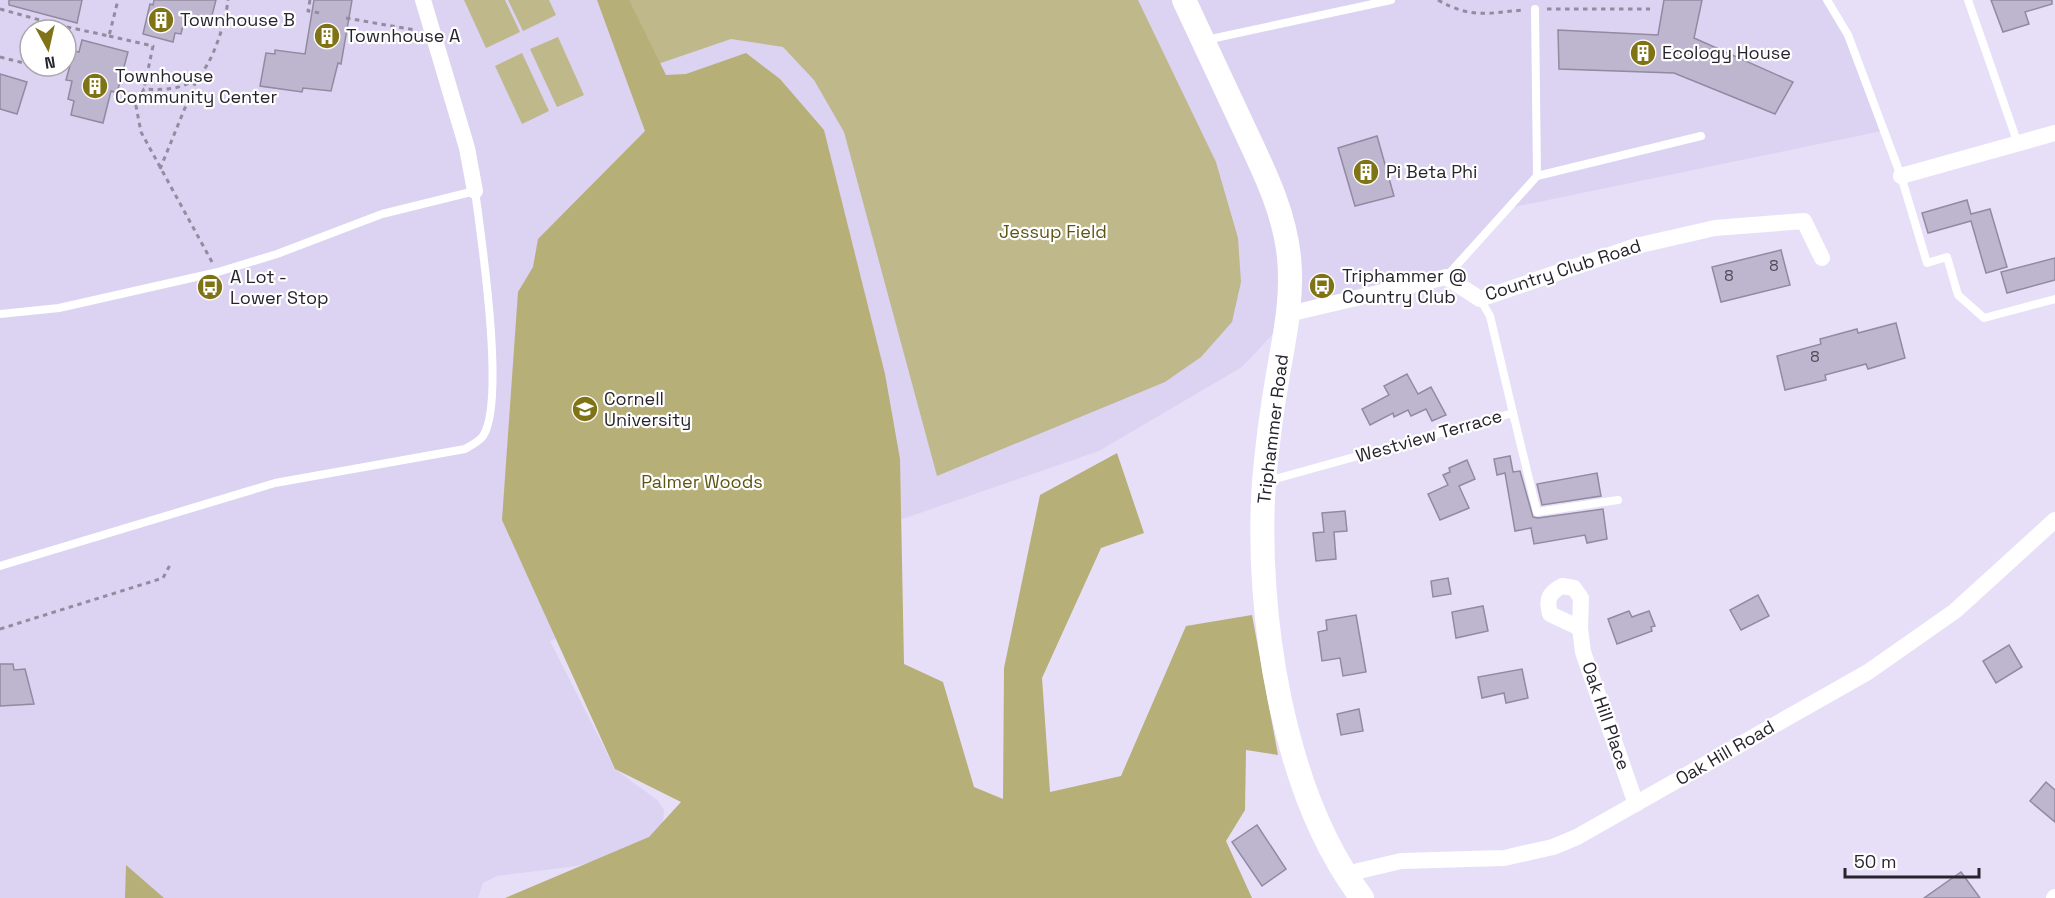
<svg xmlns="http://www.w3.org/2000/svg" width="2055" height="898" viewBox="0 0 2055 898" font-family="'Space Grotesk',sans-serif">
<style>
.built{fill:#dcd2f2;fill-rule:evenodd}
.green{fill:#beb88b}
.forest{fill:#b6af77}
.building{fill:#beb6ce;stroke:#918aa1;stroke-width:1.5}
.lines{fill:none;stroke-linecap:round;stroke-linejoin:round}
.path{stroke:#928c9e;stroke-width:3;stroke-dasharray:4.5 4.5;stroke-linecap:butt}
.lane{stroke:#fff;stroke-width:8}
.street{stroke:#fff;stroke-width:16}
.secondary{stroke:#fff;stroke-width:24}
.labels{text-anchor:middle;stroke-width:4.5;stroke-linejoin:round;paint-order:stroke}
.number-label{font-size:15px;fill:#4d4855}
.poi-label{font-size:18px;fill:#27242d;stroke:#fff;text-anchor:start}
.park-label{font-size:18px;fill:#5e5514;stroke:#fff}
.street-label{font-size:18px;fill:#27242d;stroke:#fff}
</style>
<rect width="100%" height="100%" fill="#e7dff8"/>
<!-- built -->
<path class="built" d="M 0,0 L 1823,0 L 1847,41 L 1882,131 L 1509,208 L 1444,279 L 1286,320 L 1242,367 L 1099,451 L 550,641 L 615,769 L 657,800 L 664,810 L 663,824 L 649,837 L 625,853 L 576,866 L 497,876 L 483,883 L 478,898 L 0,898 ZM 30,30 L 66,30 L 66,66 L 30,66 Z"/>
<!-- green -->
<g class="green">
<path d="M 464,0 L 505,0 L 520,32 L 486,48 Z"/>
<path d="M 508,0 L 549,0 L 556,15 L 523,31 Z"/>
<path d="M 622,0 L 1138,0 L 1216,162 L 1238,238 L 1241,282 L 1232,322 L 1201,357 L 1165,382 L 937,476 L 844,132 L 814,80 L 783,47 L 731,39 L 655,65 Z"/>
<path d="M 558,37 L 584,95 L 557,107 L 530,49 Z"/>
<path d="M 522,53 L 549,111 L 522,124 L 495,66 Z"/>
</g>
<!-- forest -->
<g class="forest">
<path d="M 597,0 L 629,0 L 666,75 L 686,74 L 746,53 L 780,79 L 824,130 L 885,374 L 900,459 L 904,664 L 943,682 L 974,787 L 1003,799 L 1004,668 L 1040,495 L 1117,453 L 1144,533 L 1101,548 L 1042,678 L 1050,792 L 1121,776 L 1186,626 L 1252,615 L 1278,755 L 1246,750 L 1245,810 L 1226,841 L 1252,898 L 505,898 L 649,837 L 681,802 L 615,769 L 502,520 L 518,292 L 533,267 L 538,239 L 645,131 Z"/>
<path d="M 126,865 L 164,898 L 125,898 Z"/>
</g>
<!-- building -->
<g class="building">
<path d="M 9,0 L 82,0 L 77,23 L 9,5 Z"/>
<path d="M 154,0 L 216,0 L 211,19 L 203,17 L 202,21 L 185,17 L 181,34 L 175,33 L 173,42 L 143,34 L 150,4 L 153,5 Z"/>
<path d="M 314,0 L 352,0 L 341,64 L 338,63 L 331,91 L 303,88 L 302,92 L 260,86 L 266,53 L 275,54 L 275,50 L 305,54 Z"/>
<path d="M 1664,0 L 1702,0 L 1694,38 L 1793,82 L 1775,114 L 1674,73 L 1559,69 L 1558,30 L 1658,35 Z"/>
<path d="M 1991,0 L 2052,0 L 2052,4 L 2025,12 L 2029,24 L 2003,32 Z"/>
<path d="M 82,40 L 128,52 L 117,93 L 111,91 L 103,123 L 71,115 L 74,101 L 68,99 L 72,81 L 66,80 L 74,51 L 79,52 Z"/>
<path d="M 0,74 L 27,82 L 17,114 L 0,109 Z"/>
<path d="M 1377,136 L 1394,196 L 1355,206 L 1338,148 Z"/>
<path d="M 1967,200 L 1971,214 L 1990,209 L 2007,267 L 1986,273 L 1971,221 L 1928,233 L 1922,213 Z"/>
<path d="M 1781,250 L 1790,285 L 1721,302 L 1712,267 Z"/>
<path d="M 2055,258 L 2055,280 L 2007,293 L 2001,272 Z"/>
<path d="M 1896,323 L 1905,358 L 1868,369 L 1866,364 L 1825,375 L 1826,380 L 1785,390 L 1777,356 L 1821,344 L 1820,339 L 1857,329 L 1858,333 Z"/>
<path d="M 1407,374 L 1418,394 L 1431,387 L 1446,415 L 1432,421 L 1426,409 L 1411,416 L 1408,410 L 1394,417 L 1393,413 L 1370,425 L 1362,409 L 1389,395 L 1384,386 Z"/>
<path d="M 1510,456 L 1513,472 L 1520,471 L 1533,517 L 1538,518 L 1603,509 L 1607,539 L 1587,543 L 1585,535 L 1534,544 L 1531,528 L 1515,531 L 1505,473 L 1497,475 L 1494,459 Z"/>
<path d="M 1467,460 L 1475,479 L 1459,486 L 1469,508 L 1440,520 L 1428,494 L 1448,485 L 1443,475 L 1450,472 L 1449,468 Z"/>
<path d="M 1597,473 L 1601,496 L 1542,505 L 1537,484 Z"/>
<path d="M 1345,511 L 1347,531 L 1334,532 L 1336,559 L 1316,561 L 1313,533 L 1324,532 L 1322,513 Z"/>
<path d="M 1448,578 L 1451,594 L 1433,597 L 1431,581 Z"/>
<path d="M 1758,595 L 1769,616 L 1741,630 L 1730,610 Z"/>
<path d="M 1483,606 L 1488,631 L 1456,638 L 1452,612 Z"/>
<path d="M 1629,611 L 1632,617 L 1649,611 L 1655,626 L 1651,627 L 1652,631 L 1617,644 L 1608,619 Z"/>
<path d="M 1356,615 L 1366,672 L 1343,676 L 1340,658 L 1322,661 L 1318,632 L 1327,630 L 1326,620 Z"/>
<path d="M 2009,645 L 2022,667 L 1996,683 L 1983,661 Z"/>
<path d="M 0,664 L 13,664 L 14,670 L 25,669 L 34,704 L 0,706 Z"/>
<path d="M 1522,669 L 1528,698 L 1506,703 L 1504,693 L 1482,698 L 1478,677 Z"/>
<path d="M 1359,709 L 1363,731 L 1341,735 L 1337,714 Z"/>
<path d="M 2046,782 L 2055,790 L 2055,822 L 2030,801 Z"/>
<path d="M 1257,825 L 1286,869 L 1262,886 L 1232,842 Z"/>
<path d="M 1961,872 L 1980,898 L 1924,898 Z"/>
</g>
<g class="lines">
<!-- path -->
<g class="path">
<path d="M 310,0 L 308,11 L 320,13"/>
<path d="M 1438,0 C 1471,19 1488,13 1523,10"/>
<path d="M 0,9 L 58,25 L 56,30"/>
<path d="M 1547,9 L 1650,9"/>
<path d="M 346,18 L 415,30"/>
<path d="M 58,25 L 109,36 L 118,0"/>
<path d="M 109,36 L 153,46 L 144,89"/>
<path d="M 0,57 L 28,64 L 30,61"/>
<path d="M 160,169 L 196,81"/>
<path d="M 212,262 L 141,132 L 136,106 L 144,89 C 162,90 179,90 194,80 C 212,69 226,20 228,0"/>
<path d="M 0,629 L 163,578 L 170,565"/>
</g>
<!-- lane -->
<g class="lane">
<path d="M 1827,0 L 1848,35 L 1901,176 L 1927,263 L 1947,257 L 1958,295 L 1984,318 L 2055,299"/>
<path d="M 1968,0 L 2018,144"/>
<path d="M 1535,9 L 1537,176"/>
<path d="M 1206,40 L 1391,0"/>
<path d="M 1446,277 L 1537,176 L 1701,136"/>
<path d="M 0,314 L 59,308 L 218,272 L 277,254 L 382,214 L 475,191 C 481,236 506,402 483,436 C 480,441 470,446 465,449 L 275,483 L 0,566"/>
<path d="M 1513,413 L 1537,512 L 1618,500"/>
<path d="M 1268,481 L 1513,413 L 1490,316 L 1480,299"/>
</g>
<!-- street -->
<g class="street">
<path d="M 423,0 L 467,148 L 475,191"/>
<path d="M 1901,176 L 2055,133"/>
<path d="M 1288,314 L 1446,277 L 1480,299 L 1636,246 L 1715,228 L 1804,221 L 1822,258"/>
<path d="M 1562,586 L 1574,588 L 1581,598 L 1580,628 L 1550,614 C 1546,599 1549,593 1562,586 Z"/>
<path d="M 1580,628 L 1583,652 L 1636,804"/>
<path d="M 1346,874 L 1401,861 L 1504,858 L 1553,847 L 1577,837 L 1868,672 L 1955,611 L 2055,520"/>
<path d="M 2054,898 L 2055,897"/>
</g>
<!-- secondary -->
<path class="secondary" d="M 1184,0 C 1203,41 1223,83 1242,124 C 1262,167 1284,209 1289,257 C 1293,297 1285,335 1278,374 C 1272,409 1267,446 1264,482 C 1255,611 1282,793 1362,898"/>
</g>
<!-- icons -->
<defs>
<g id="building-disc" transform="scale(1.35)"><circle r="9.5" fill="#7f7315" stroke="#fff"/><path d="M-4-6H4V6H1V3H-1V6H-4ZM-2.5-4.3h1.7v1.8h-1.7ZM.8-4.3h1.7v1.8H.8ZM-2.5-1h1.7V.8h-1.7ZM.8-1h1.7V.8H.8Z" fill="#fff"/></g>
<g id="bus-disc" transform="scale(1.35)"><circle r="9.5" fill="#7f7315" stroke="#fff"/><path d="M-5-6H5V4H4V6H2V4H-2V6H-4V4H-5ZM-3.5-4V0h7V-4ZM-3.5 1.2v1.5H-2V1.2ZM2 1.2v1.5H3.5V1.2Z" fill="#fff"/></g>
<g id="university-disc" transform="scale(1.35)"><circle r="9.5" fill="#7f7315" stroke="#fff"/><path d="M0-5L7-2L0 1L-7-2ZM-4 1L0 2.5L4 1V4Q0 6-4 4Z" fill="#fff"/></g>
</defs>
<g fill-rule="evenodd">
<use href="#building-disc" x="161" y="20"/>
<use href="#building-disc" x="327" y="36"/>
<use href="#building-disc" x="1643" y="53"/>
<use href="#building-disc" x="95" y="86"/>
<use href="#building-disc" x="1366" y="172"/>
<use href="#bus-disc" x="1322" y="286"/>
<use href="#bus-disc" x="210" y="287"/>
<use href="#university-disc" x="585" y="409"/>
</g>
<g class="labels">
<!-- number labels -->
<g class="number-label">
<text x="1774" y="271">8</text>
<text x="1729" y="281">8</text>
<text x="1815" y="362">8</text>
</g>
<!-- poi labels -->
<g class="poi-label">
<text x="180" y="26">Townhouse B</text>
<text x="346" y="42">Townhouse A</text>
<text x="1662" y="59">Ecology House</text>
<text x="115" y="82">Townhouse<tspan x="115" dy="21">Community Center</tspan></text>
<text x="1386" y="178">Pi Beta Phi</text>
<text x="1342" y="282">Triphammer @<tspan x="1342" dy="21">Country Club</tspan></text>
<text x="230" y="283">A Lot -<tspan x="230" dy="21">Lower Stop</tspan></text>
<text x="604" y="405">Cornell<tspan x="604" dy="21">University</tspan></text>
</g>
<!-- park labels -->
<g class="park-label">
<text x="1053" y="238">Jessup Field</text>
<text x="702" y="488">Palmer Woods</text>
</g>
<!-- street labels -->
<g class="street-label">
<text transform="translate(1563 270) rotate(-18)" y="6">Country Club Road</text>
<text transform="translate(1273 429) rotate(-83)" y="6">Triphammer Road</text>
<text transform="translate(1429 436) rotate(-16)" y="6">Westview Terrace</text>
<text transform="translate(1606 716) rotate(71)" y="6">Oak Hill Place</text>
<text transform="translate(1725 753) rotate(-30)" y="6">Oak Hill Road</text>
</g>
</g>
<!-- north arrow -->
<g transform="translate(48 48) rotate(172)"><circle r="28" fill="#ffffff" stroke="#a9a7ab" stroke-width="1.5"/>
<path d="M0-4.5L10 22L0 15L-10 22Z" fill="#7f7315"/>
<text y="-9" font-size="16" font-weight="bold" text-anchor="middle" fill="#27242d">N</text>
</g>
<!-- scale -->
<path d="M1845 868v9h134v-9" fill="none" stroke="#27242d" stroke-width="3"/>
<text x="1854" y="868" font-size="18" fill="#27242d" stroke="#ffffff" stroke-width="4.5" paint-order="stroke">50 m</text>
</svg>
